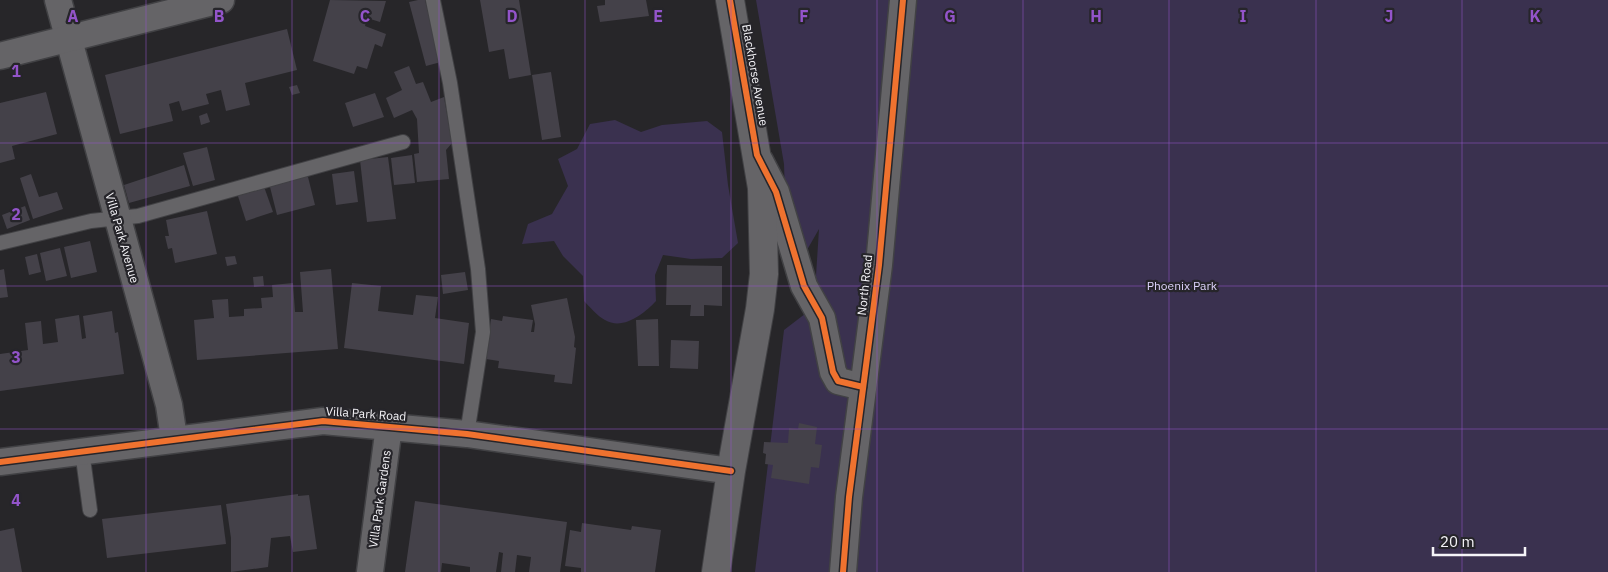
<svg xmlns="http://www.w3.org/2000/svg" width="1608" height="572" viewBox="0 0 1608 572" font-family="'IBM Plex Sans',sans-serif">
<style>
.green{fill:#3a314f}
.building{fill:#444149}
.lines{fill:none;stroke-linecap:round;stroke-linejoin:round}
.lane-casing{stroke:#414144;stroke-width:16}
.street-casing{stroke:#414144;stroke-width:29}
.secondary-casing{stroke:#414144;stroke-width:30}
.lane{stroke:#656467;stroke-width:14}
.street{stroke:#656467;stroke-width:26}
.secondary{stroke:#656467;stroke-width:28}
.cycleway-casing{stroke:#26252a;stroke-width:9}
.cycleway{stroke:#ef722f;stroke-width:6}
.grid{fill:none;stroke:#9354ca;stroke-width:1;stroke-opacity:0.55}
.labels{text-anchor:middle;stroke-width:4.5;stroke-linejoin:round;paint-order:stroke}
.street-label{font-size:12px;fill:#f5f4f8;stroke:#26252a}
.park-label{font-size:12px;fill:#ddd2fa;stroke:#26252a}
.grid-label{font-size:16px;text-anchor:middle;font-weight:bold;fill:#9354ca;stroke:#26252a;stroke-width:4.5;stroke-linejoin:round;paint-order:stroke}
</style>
<rect width="100%" height="100%" fill="#272629"/>
<!-- green -->
<g class="green">
<path d="M 756,0 L 1608,0 L 1608,572 L 755,572 L 784,330 L 814,307 L 819,229 L 807,250 L 786,226 L 784,164 Z"/>
<path d="M 615,120 L 641,132 L 662,125 L 707,121 L 722,132 L 728,185 L 738,243 L 722,258 L 691,259 L 663,255 L 655,275 L 656,301 C 645,313 623,331 605,320 C 597,316 590,307 584,301 L 583,276 L 563,256 L 554,241 L 522,244 L 528,224 L 552,214 L 568,186 L 558,159 L 577,149 L 590,124 Z"/>
</g>
<!-- building -->
<g class="building">
<path d="M 330,0 L 386,1 L 380,22 L 367,18 L 365,26 L 386,34 L 382,47 L 375,44 L 367,69 L 357,66 L 354,74 L 313,61 Z"/>
<path d="M 418,0 L 425,0 L 441,62 L 426,66 L 409,2 Z"/>
<path d="M 480,0 L 519,0 L 531,75 L 509,79 L 504,49 L 489,52 Z"/>
<path d="M 605,0 L 646,0 L 649,16 L 600,22 L 597,6 L 605,5 Z"/>
<path d="M 287,29 L 297,70 L 245,83 L 250,105 L 226,111 L 221,90 L 206,94 L 209,104 L 197,107 L 182,111 L 179,101 L 169,104 L 173,121 L 120,134 L 105,75 Z"/>
<path d="M 409,66 L 416,84 L 423,82 L 431,102 L 444,97 L 452,143 L 446,150 L 449,179 L 417,182 L 414,154 L 419,153 L 417,119 L 412,110 L 394,118 L 386,98 L 402,90 L 394,72 Z"/>
<path d="M 551,72 L 561,137 L 542,140 L 532,75 Z"/>
<path d="M 297,85 L 300,93 L 292,95 L 289,87 Z"/>
<path d="M 46,92 L 57,134 L 12,146 L 15,159 L 0,163 L 0,103 Z"/>
<path d="M 375,93 L 384,117 L 353,127 L 345,103 Z"/>
<path d="M 207,113 L 210,122 L 201,125 L 199,116 Z"/>
<path d="M 207,147 L 215,180 L 193,186 L 183,153 Z"/>
<path d="M 412,155 L 415,183 L 394,185 L 391,158 Z"/>
<path d="M 388,157 L 396,219 L 367,222 L 360,160 Z"/>
<path d="M 184,165 L 190,186 L 129,203 L 124,185 Z"/>
<path d="M 354,171 L 358,202 L 336,205 L 332,174 Z"/>
<path d="M 307,173 L 315,205 L 277,215 L 269,183 Z"/>
<path d="M 31,174 L 39,197 L 57,192 L 63,209 L 33,219 L 20,178 Z"/>
<path d="M 262,181 L 273,212 L 246,221 L 236,190 Z"/>
<path d="M 25,206 L 30,220 L 7,229 L 2,215 Z"/>
<path d="M 207,211 L 217,254 L 175,263 L 172,248 L 168,249 L 165,236 L 169,236 L 166,220 Z"/>
<path d="M 90,241 L 97,272 L 71,278 L 64,247 Z"/>
<path d="M 60,248 L 67,276 L 46,281 L 40,253 Z"/>
<path d="M 37,254 L 41,272 L 29,275 L 25,257 Z"/>
<path d="M 235,256 L 237,264 L 227,266 L 225,257 Z"/>
<path d="M 667,265 L 722,266 L 722,306 L 704,305 L 704,316 L 690,316 L 691,305 L 666,305 Z"/>
<path d="M 4,269 L 8,297 L 0,298 L 0,270 Z"/>
<path d="M 331,269 L 338,349 L 197,360 L 194,320 L 214,318 L 212,300 L 228,299 L 229,317 L 244,316 L 244,309 L 262,308 L 261,298 L 273,297 L 272,285 L 293,283 L 295,312 L 303,312 L 300,272 Z"/>
<path d="M 465,272 L 468,290 L 443,294 L 441,275 Z"/>
<path d="M 263,276 L 264,286 L 254,287 L 253,277 Z"/>
<path d="M 352,283 L 381,286 L 378,311 L 413,315 L 416,295 L 438,297 L 435,318 L 469,323 L 464,364 L 344,348 Z"/>
<path d="M 567,298 L 575,337 L 574,347 L 576,348 L 572,384 L 554,382 L 555,375 L 498,368 L 499,361 L 486,359 L 491,319 L 502,321 L 503,316 L 533,320 L 531,332 L 534,332 L 535,324 L 531,305 Z"/>
<path d="M 112,311 L 115,333 L 118,332 L 124,374 L 0,391 L 0,354 L 28,350 L 25,323 L 41,321 L 43,344 L 58,342 L 55,319 L 79,315 L 82,339 L 86,338 L 83,316 Z"/>
<path d="M 658,319 L 659,366 L 638,366 L 636,320 Z"/>
<path d="M 671,340 L 699,341 L 698,369 L 670,368 Z"/>
<path d="M 799,423 L 817,427 L 815,444 L 822,445 L 819,468 L 811,467 L 809,484 L 771,478 L 773,465 L 765,464 L 766,454 L 763,453 L 764,442 L 788,443 L 789,428 L 798,429 Z"/>
<path d="M 298,494 L 298,496 L 309,495 L 317,549 L 293,552 L 290,536 L 271,538 L 268,567 L 231,572 L 231,538 L 226,504 Z"/>
<path d="M 415,501 L 567,522 L 560,572 L 529,572 L 531,557 L 517,555 L 515,572 L 501,572 L 503,553 L 499,552 L 496,572 L 470,572 L 470,567 L 442,563 L 441,572 L 405,572 Z"/>
<path d="M 221,505 L 226,544 L 107,558 L 102,519 Z"/>
<path d="M 582,523 L 631,530 L 632,526 L 661,530 L 655,572 L 581,572 L 581,568 L 565,566 L 570,530 L 581,532 Z"/>
<path d="M 14,528 L 22,572 L 0,572 L 0,531 Z"/>
</g>
<g class="lines">
<!-- lane casing -->
<g class="lane-casing">
<g id="lane">
<path d="M 433,0 L 450,83 L 478,269 L 483,332 L 467,434"/>
<path d="M 0,243 L 91,221 L 138,216 L 403,142"/>
<path d="M 82,451 L 90,510"/>
</g>
</g>
<!-- street casing -->
<g class="street-casing">
<g id="street">
<path d="M 58,0 L 169,405 L 174,438"/>
<path d="M 0,56 L 221,0"/>
<path d="M 760,161 L 776,192 L 804,286 L 822,318 L 833,372 L 838,381 L 863,387"/>
<path d="M 0,462 L 323,421 L 467,434 L 731,471"/>
<path d="M 370,572 L 389,426"/>
<path d="M 843,572 L 849,497 L 879,265 L 903,0"/>
</g>
</g>
<!-- secondary casing -->
<g class="secondary-casing">
<path id="secondary" d="M 716,572 L 731,471 L 760,309 L 764,274 L 762,188 L 730,0"/>
</g>
<!-- lane -->
<use href="#lane" class="lane"/>
<!-- street -->
<use href="#street" class="street"/>
<!-- secondary -->
<use href="#secondary" class="secondary"/>
<!-- cycleway casing -->
<g class="cycleway-casing">
<g id="cycleway">
<path d="M 730,0 L 757,155 L 776,192 L 804,286 L 822,318 L 833,372 L 838,381 L 863,387"/>
<path d="M 0,462 L 323,421 L 467,434 L 731,471"/>
<path d="M 843,572 L 849,497 L 879,265 L 903,0"/>
</g>
</g>
<!-- cycleway -->
<use href="#cycleway" class="cycleway"/>
</g>
<!-- grid -->
<path class="grid" d="M 146,0 L 146,572M 292,0 L 292,572M 439,0 L 439,572M 585,0 L 585,572M 731,0 L 731,572M 877,0 L 877,572M 1023,0 L 1023,572M 1169,0 L 1169,572M 1316,0 L 1316,572M 1462,0 L 1462,572M 0,143 L 1608,143M 0,286 L 1608,286M 0,429 L 1608,429"/>
<g class="labels">
<!-- street labels -->
<g class="street-label">
<text transform="translate(755 75) rotate(80)" y="4">Blackhorse Avenue</text>
<text transform="translate(122 238) rotate(74)" y="4">Villa Park Avenue</text>
<text transform="translate(865 285) rotate(-84)" y="4">North Road</text>
<text transform="translate(366 414) rotate(4)" y="4">Villa Park Road</text>
<text transform="translate(380 499) rotate(-82)" y="4">Villa Park Gardens</text>
</g>
<!-- park labels -->
<g class="park-label">
<text x="1182" y="290">Phoenix Park</text>
</g>
</g>
<g class="grid-label">
<text x="73" y="22">A</text>
<text x="219" y="22">B</text>
<text x="365" y="22">C</text>
<text x="512" y="22">D</text>
<text x="658" y="22">E</text>
<text x="804" y="22">F</text>
<text x="950" y="22">G</text>
<text x="1096" y="22">H</text>
<text x="1243" y="22">I</text>
<text x="1389" y="22">J</text>
<text x="1535" y="22">K</text>
<text x="16" y="77">1</text>
<text x="16" y="220">2</text>
<text x="16" y="363">3</text>
<text x="16" y="506">4</text>
</g>
<!-- scale -->
<path d="M1433 547v8h92v-8" fill="none" stroke="#f5f4f8" stroke-width="2.5"/>
<text x="1440" y="547" font-size="15" fill="#f5f4f8" stroke="#26252a" stroke-width="4" paint-order="stroke">20 m</text>
</svg>
